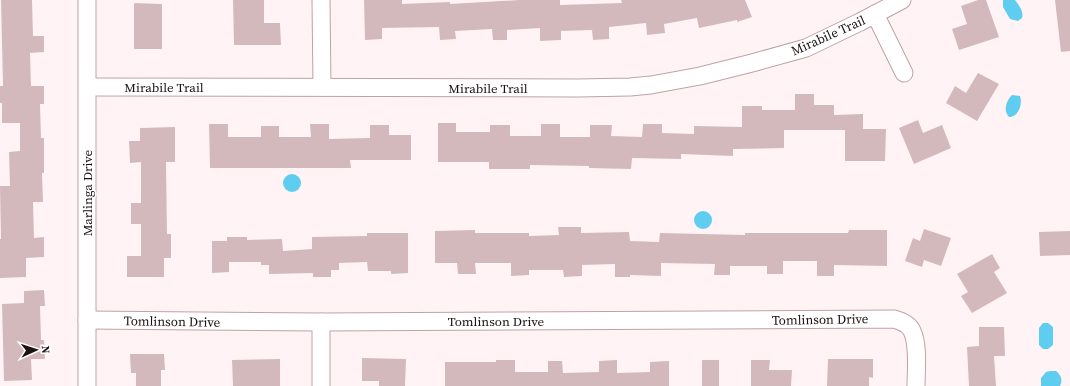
<svg xmlns="http://www.w3.org/2000/svg" width="1070" height="386" viewBox="0 0 1070 386" font-family="'Source Serif 4',serif">
<style>
.water{fill:#5fcdf0}
.building{fill:#d4b9bc}
.lines{fill:none;stroke-linecap:round;stroke-linejoin:round}
.minor-casing{stroke:#bda3a6;stroke-width:19}
.minor{stroke:#fff;stroke-width:17}
.labels{text-anchor:middle;stroke-width:3;stroke-linejoin:round;paint-order:stroke}
.street-label{font-size:13px;fill:#1a1112;stroke:#fff}
</style>
<rect width="100%" height="100%" fill="#fff3f5"/>
<!-- water -->
<g class="water">
<path d="M 1003,0 L 1015,0 C 1019,5 1024,12 1022,18 L 1018,21 L 1010,19 L 1003,7 Z"/>
<path d="M 1012,95 L 1020,96 C 1023,105 1018,117 1009,117 C 1003,111 1006,101 1012,95 Z"/>
<circle cx="292" cy="183" r="9"/>
<circle cx="703" cy="220" r="9"/>
<path d="M 1043,323 L 1048,323 L 1053,327 L 1053,345 L 1048,349 L 1043,349 L 1039,345 L 1039,328 Z"/>
<path d="M 1050,371 L 1056,371 C 1061,375 1063,380 1060,386 L 1041,386 L 1041,378 L 1046,372 Z"/>
</g>
<!-- building -->
<g class="building">
<path d="M 1,0 L 32,0 L 33,36 L 44,36 L 44,52 L 30,53 L 31,86 L 44,86 L 44,104 L 40,104 L 41,138 L 44,138 L 44,173 L 42,173 L 43,202 L 33,202 L 34,238 L 44,237 L 44,257 L 26,258 L 26,277 L 0,278 L 0,239 L 1,239 L 0,186 L 10,186 L 9,152 L 20,151 L 20,123 L 2,123 L 2,103 L 0,103 L 0,86 L 3,86 Z"/>
<path d="M 233,0 L 264,0 L 264,23 L 280,23 L 281,45 L 234,45 Z"/>
<path d="M 364,0 L 402,0 L 402,4 L 450,2 L 450,4 L 520,0 L 560,0 L 560,5 L 622,3 L 621,0 L 745,0 L 752,17 L 737,22 L 737,20 L 699,28 L 697,18 L 664,24 L 665,33 L 647,35 L 646,23 L 609,27 L 609,39 L 593,40 L 592,30 L 561,31 L 561,40 L 540,41 L 540,28 L 507,30 L 507,40 L 493,40 L 492,29 L 455,31 L 456,39 L 440,40 L 439,27 L 382,28 L 382,39 L 365,40 Z"/>
<path d="M 978,0 L 986,0 L 999,37 L 959,50 L 952,29 L 967,24 L 961,6 Z"/>
<path d="M 1055,0 L 1070,0 L 1070,51 L 1061,52 Z"/>
<path d="M 134,3 L 162,4 L 162,49 L 134,49 Z"/>
<path d="M 978,73 L 999,84 L 977,121 L 946,103 L 955,86 L 966,93 Z"/>
<path d="M 795,94 L 814,94 L 814,105 L 834,105 L 834,115 L 863,114 L 863,129 L 886,129 L 885,161 L 845,161 L 845,130 L 784,130 L 784,148 L 733,149 L 733,156 L 681,154 L 681,159 L 632,158 L 631,169 L 589,168 L 589,166 L 530,165 L 530,169 L 489,169 L 489,162 L 438,162 L 438,123 L 456,123 L 456,132 L 490,132 L 490,125 L 510,125 L 510,136 L 541,136 L 541,124 L 560,124 L 560,137 L 590,137 L 590,125 L 612,125 L 611,136 L 642,137 L 643,124 L 662,124 L 662,133 L 694,134 L 694,126 L 742,127 L 742,106 L 762,106 L 762,110 L 795,110 Z"/>
<path d="M 918,120 L 923,133 L 942,125 L 951,148 L 914,164 L 899,128 Z"/>
<path d="M 209,124 L 228,124 L 228,137 L 261,137 L 261,126 L 279,126 L 279,137 L 311,137 L 310,124 L 329,124 L 329,139 L 370,138 L 370,125 L 389,125 L 389,135 L 411,135 L 411,160 L 350,160 L 351,168 L 210,168 Z"/>
<path d="M 175,127 L 175,162 L 166,162 L 167,234 L 171,234 L 171,258 L 164,258 L 164,277 L 127,277 L 127,256 L 141,256 L 141,224 L 131,224 L 131,203 L 141,203 L 141,162 L 130,163 L 129,141 L 140,141 L 140,128 Z"/>
<path d="M 558,227 L 581,227 L 581,233 L 629,232 L 630,241 L 659,242 L 660,233 L 745,235 L 745,233 L 848,233 L 849,230 L 887,230 L 887,266 L 834,265 L 834,276 L 817,276 L 817,261 L 783,261 L 783,274 L 767,274 L 767,266 L 730,266 L 730,275 L 714,275 L 715,264 L 661,263 L 661,276 L 630,275 L 630,277 L 615,277 L 615,264 L 582,265 L 582,276 L 564,277 L 563,270 L 529,270 L 529,275 L 511,276 L 511,263 L 475,263 L 476,274 L 458,274 L 457,263 L 435,263 L 435,231 L 475,230 L 475,233 L 529,233 L 529,236 L 559,235 Z"/>
<path d="M 924,229 L 951,238 L 941,266 L 924,260 L 922,267 L 905,261 L 913,238 L 920,241 Z"/>
<path d="M 1070,231 L 1070,255 L 1040,256 L 1039,232 Z"/>
<path d="M 367,233 L 408,233 L 408,273 L 391,274 L 391,271 L 368,271 L 367,262 L 339,263 L 339,270 L 331,270 L 331,277 L 313,277 L 313,273 L 269,274 L 269,265 L 261,265 L 261,262 L 229,262 L 229,272 L 212,273 L 212,241 L 227,241 L 227,237 L 247,237 L 247,240 L 282,239 L 283,251 L 312,249 L 312,237 L 367,236 Z"/>
<path d="M 992,254 L 1000,268 L 994,272 L 1007,293 L 972,313 L 961,296 L 968,292 L 957,274 Z"/>
<path d="M 44,290 L 45,306 L 40,306 L 41,340 L 44,340 L 45,359 L 31,359 L 32,380 L 4,381 L 2,304 L 24,303 L 24,291 Z"/>
<path d="M 979,327 L 1004,327 L 1005,356 L 994,356 L 996,386 L 969,386 L 967,347 L 979,346 Z"/>
<path d="M 130,354 L 164,354 L 165,370 L 161,370 L 161,386 L 136,386 L 136,373 L 131,373 Z"/>
<path d="M 362,358 L 406,359 L 405,386 L 379,386 L 379,381 L 362,381 Z"/>
<path d="M 280,359 L 280,386 L 233,386 L 232,360 Z"/>
<path d="M 828,359 L 873,359 L 873,378 L 869,377 L 869,386 L 827,386 Z"/>
<path d="M 496,360 L 515,360 L 515,372 L 548,372 L 548,361 L 562,361 L 563,373 L 599,372 L 599,361 L 617,360 L 617,373 L 650,372 L 650,362 L 669,361 L 669,386 L 445,386 L 445,362 L 496,362 Z"/>
<rect x="702" y="360" width="17" height="26"/>
<path d="M 751,360 L 770,360 L 769,370 L 792,370 L 791,386 L 751,386 Z"/>
</g>
<g class="lines">
<!-- minor casing -->
<g class="minor-casing">
<g id="minor">
<path d="M 321,0 L 322,87"/>
<path d="M 875,14 L 904,73"/>
<path d="M 88,87 L 578,88 L 630,87 L 651,85 L 700,76 L 752,63 L 806,48 L 860,22 L 902,0"/>
<path d="M 87,320 L 321,322 L 894,319 C 901,321 909,324 912,331 C 919,345 916,371 916,386"/>
<path d="M 321,322 L 321,386"/>
<path d="M 87,386 L 87,0"/>
</g>
</g>
<!-- minor -->
<use href="#minor" class="minor"/>
</g>
<g class="labels">
<!-- street labels -->
<g class="street-label">
<text transform="translate(828 35) rotate(-24)" y="5">Mirabile Trail</text>
<text x="164" y="92">Mirabile Trail</text>
<text x="488" y="93">Mirabile Trail</text>
<text transform="translate(87 193) rotate(-90)" y="5">Marlinga Drive</text>
<text transform="translate(820 319) rotate(-1)" y="5">Tomlinson Drive</text>
<text transform="translate(172 321) rotate(1)" y="5">Tomlinson Drive</text>
<text x="496" y="326">Tomlinson Drive</text>
</g>
</g>
<!-- north arrow -->
<g transform="translate(36 350) rotate(87)" stroke="#ffffff" stroke-width="3" paint-order="stroke">
<path d="M0-3L7 15L0 10L-7 15Z" fill="#1a1112"/>
<text y="-6" font-size="11" font-weight="bold" text-anchor="middle" fill="#1a1112">N</text>
</g>
</svg>
